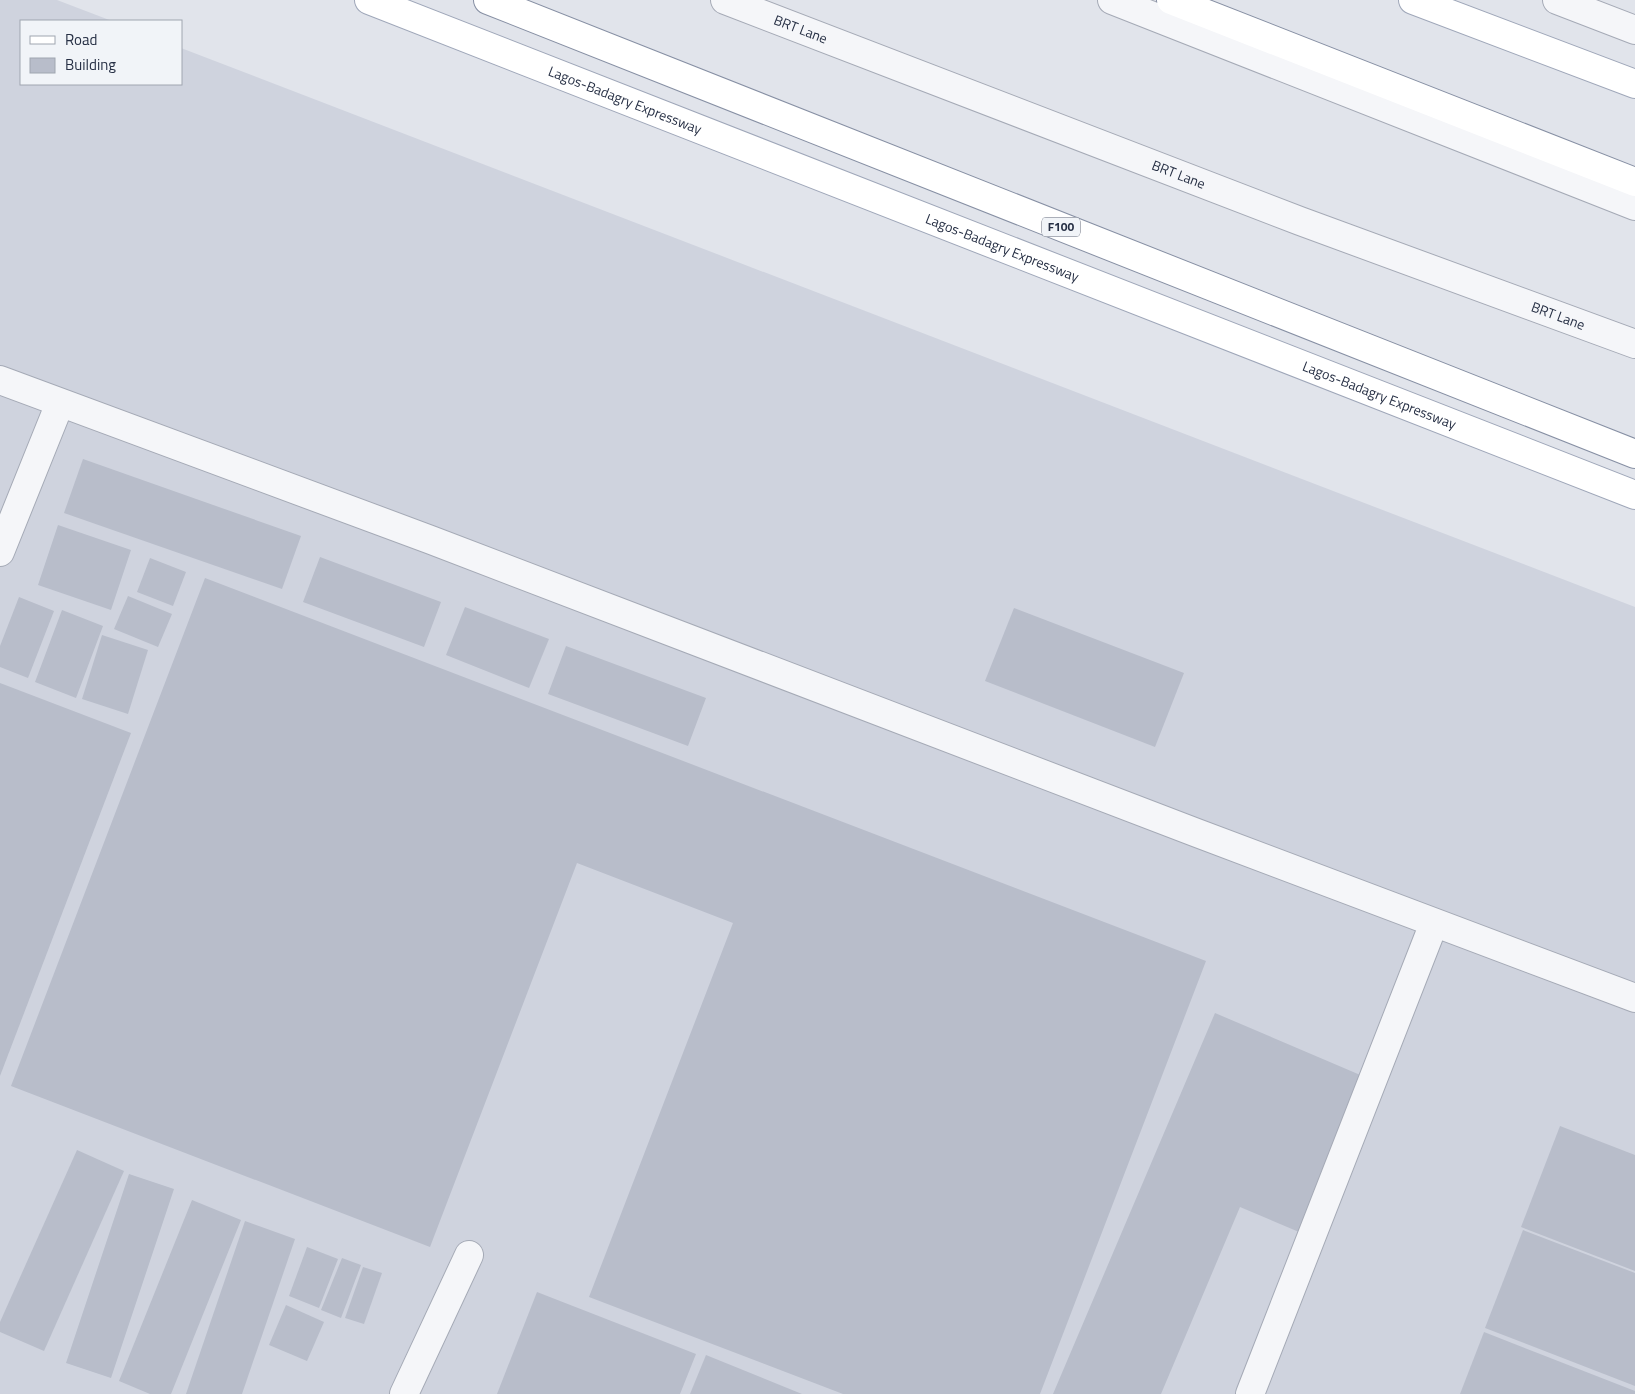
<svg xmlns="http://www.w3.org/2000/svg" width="1635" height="1394" viewBox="0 0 1635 1394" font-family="'Titillium Web',sans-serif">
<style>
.built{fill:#cfd3de}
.building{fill:#b8bdca}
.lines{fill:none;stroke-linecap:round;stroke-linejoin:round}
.minor-casing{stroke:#a5aab6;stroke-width:30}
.major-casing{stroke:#9fa7b9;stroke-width:30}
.highway-casing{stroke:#8790a4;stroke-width:30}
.minor{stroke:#f5f6f9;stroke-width:28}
.major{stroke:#fff;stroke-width:28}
.highway{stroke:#fff;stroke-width:28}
.labels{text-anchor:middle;stroke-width:4;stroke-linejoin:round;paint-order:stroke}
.shield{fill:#f1f4f8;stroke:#646b7b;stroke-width:1}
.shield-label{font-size:12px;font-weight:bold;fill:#273045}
.street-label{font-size:14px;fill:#273045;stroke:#f1f4f8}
</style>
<rect width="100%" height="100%" fill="#e1e4eb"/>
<!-- built -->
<path class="built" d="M 0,0 L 57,0 L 112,21 L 21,21 L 21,84 L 181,84 L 181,48 L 1635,607 L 1635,1394 L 0,1394 Z"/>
<!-- building -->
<g class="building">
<path d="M 83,459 L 301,536 L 282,589 L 64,513 Z"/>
<path d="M 58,525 L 131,550 L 111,610 L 38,585 Z"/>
<path d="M 320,557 L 441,602 L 424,647 L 303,602 Z"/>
<path d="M 150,558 L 186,572 L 173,606 L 137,592 Z"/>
<path d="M 205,578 L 1206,961 L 1040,1394 L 843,1394 L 589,1297 L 733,923 L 577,863 L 430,1247 L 11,1086 Z"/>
<path d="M 128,596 L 172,614 L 158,647 L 114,629 Z"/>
<path d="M 19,597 L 54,611 L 28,678 L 0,667 L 0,646 Z"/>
<path d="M 465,607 L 549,639 L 529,688 L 446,655 Z"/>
<path d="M 1014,608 L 1184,673 L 1155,747 L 985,681 Z"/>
<path d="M 62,610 L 103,626 L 76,698 L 35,682 Z"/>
<path d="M 102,635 L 148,650 L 128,714 L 82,699 Z"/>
<path d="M 566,646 L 706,698 L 688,746 L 548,694 Z"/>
<path d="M 0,683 L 131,733 L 0,1076 Z"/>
<path d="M 1215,1013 L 1365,1077 L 1299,1232 L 1240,1207 L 1161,1394 L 1053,1394 Z"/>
<path d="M 1560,1126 L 1635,1155 L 1635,1271 L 1521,1227 Z"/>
<path d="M 77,1150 L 124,1171 L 44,1351 L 0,1332 L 0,1322 Z"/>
<path d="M 129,1174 L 174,1189 L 111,1378 L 66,1363 Z"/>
<path d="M 192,1200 L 241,1220 L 171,1394 L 150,1394 L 119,1381 Z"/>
<path d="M 245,1221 L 295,1239 L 242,1394 L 186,1394 Z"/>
<path d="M 1523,1230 L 1635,1273 L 1635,1386 L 1485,1328 Z"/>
<path d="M 307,1247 L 338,1259 L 319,1308 L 289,1296 Z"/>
<path d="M 342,1258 L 361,1265 L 341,1318 L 321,1310 Z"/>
<path d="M 363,1267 L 382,1273 L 364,1324 L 345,1318 Z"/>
<path d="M 537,1292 L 696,1354 L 680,1394 L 497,1394 Z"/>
<path d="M 286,1305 L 324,1322 L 307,1361 L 269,1345 Z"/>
<path d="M 1484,1332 L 1635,1391 L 1635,1394 L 1460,1394 Z"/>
<path d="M 706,1355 L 802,1394 L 690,1394 Z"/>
</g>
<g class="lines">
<!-- minor casing -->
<g class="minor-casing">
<g id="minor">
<path id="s1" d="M 725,0 L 1300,221 L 1635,344"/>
<path d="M 1112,0 L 1635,206"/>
<path d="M 1557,0 L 1635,30"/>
<path d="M 0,380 L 431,540 L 1197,833 L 1635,998"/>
<path d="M 0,552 L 60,403"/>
<path d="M 404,1394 L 469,1255"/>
<path d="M 1250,1394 L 1434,923"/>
</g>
</g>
<!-- major casing -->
<g class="major-casing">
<g id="major">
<path id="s2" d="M 369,0 L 1635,495"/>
<path d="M 1413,0 L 1635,84"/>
</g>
</g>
<!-- highway casing -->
<g class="highway-casing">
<g id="highway">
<path d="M 488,0 L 1635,454"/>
<path d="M 1171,0 L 1635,182"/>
</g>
</g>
<!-- minor -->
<use href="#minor" class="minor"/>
<!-- major -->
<use href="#major" class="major"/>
<!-- highway -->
<use href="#highway" class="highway"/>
</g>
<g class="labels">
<!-- shield labels -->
<rect class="shield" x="1042" y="217.5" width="38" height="19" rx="4"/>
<g class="shield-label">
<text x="1061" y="231">F100</text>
</g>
<!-- street labels -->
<g class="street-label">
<text dy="5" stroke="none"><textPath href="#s1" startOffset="81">BRT Lane</textPath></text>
<text dy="5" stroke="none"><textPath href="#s2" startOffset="275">Lagos-Badagry Expressway</textPath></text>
<text dy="5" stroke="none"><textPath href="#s1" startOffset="486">BRT Lane</textPath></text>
<text dy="5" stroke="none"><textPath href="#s2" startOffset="680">Lagos-Badagry Expressway</textPath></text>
<text dy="5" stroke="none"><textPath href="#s1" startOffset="891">BRT Lane</textPath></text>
<text dy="5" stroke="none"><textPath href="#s2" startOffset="1085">Lagos-Badagry Expressway</textPath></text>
</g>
</g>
<!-- legend -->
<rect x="20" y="20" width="162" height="65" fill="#f1f4f8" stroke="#a0a6b0"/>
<rect x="30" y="36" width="25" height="8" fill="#ffffff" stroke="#a0a6b0"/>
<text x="65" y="45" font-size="15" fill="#273045">Road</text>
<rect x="30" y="58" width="25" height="15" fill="#b8bdca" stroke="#a0a6b0"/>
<text x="65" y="70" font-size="15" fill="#273045">Building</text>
</svg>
